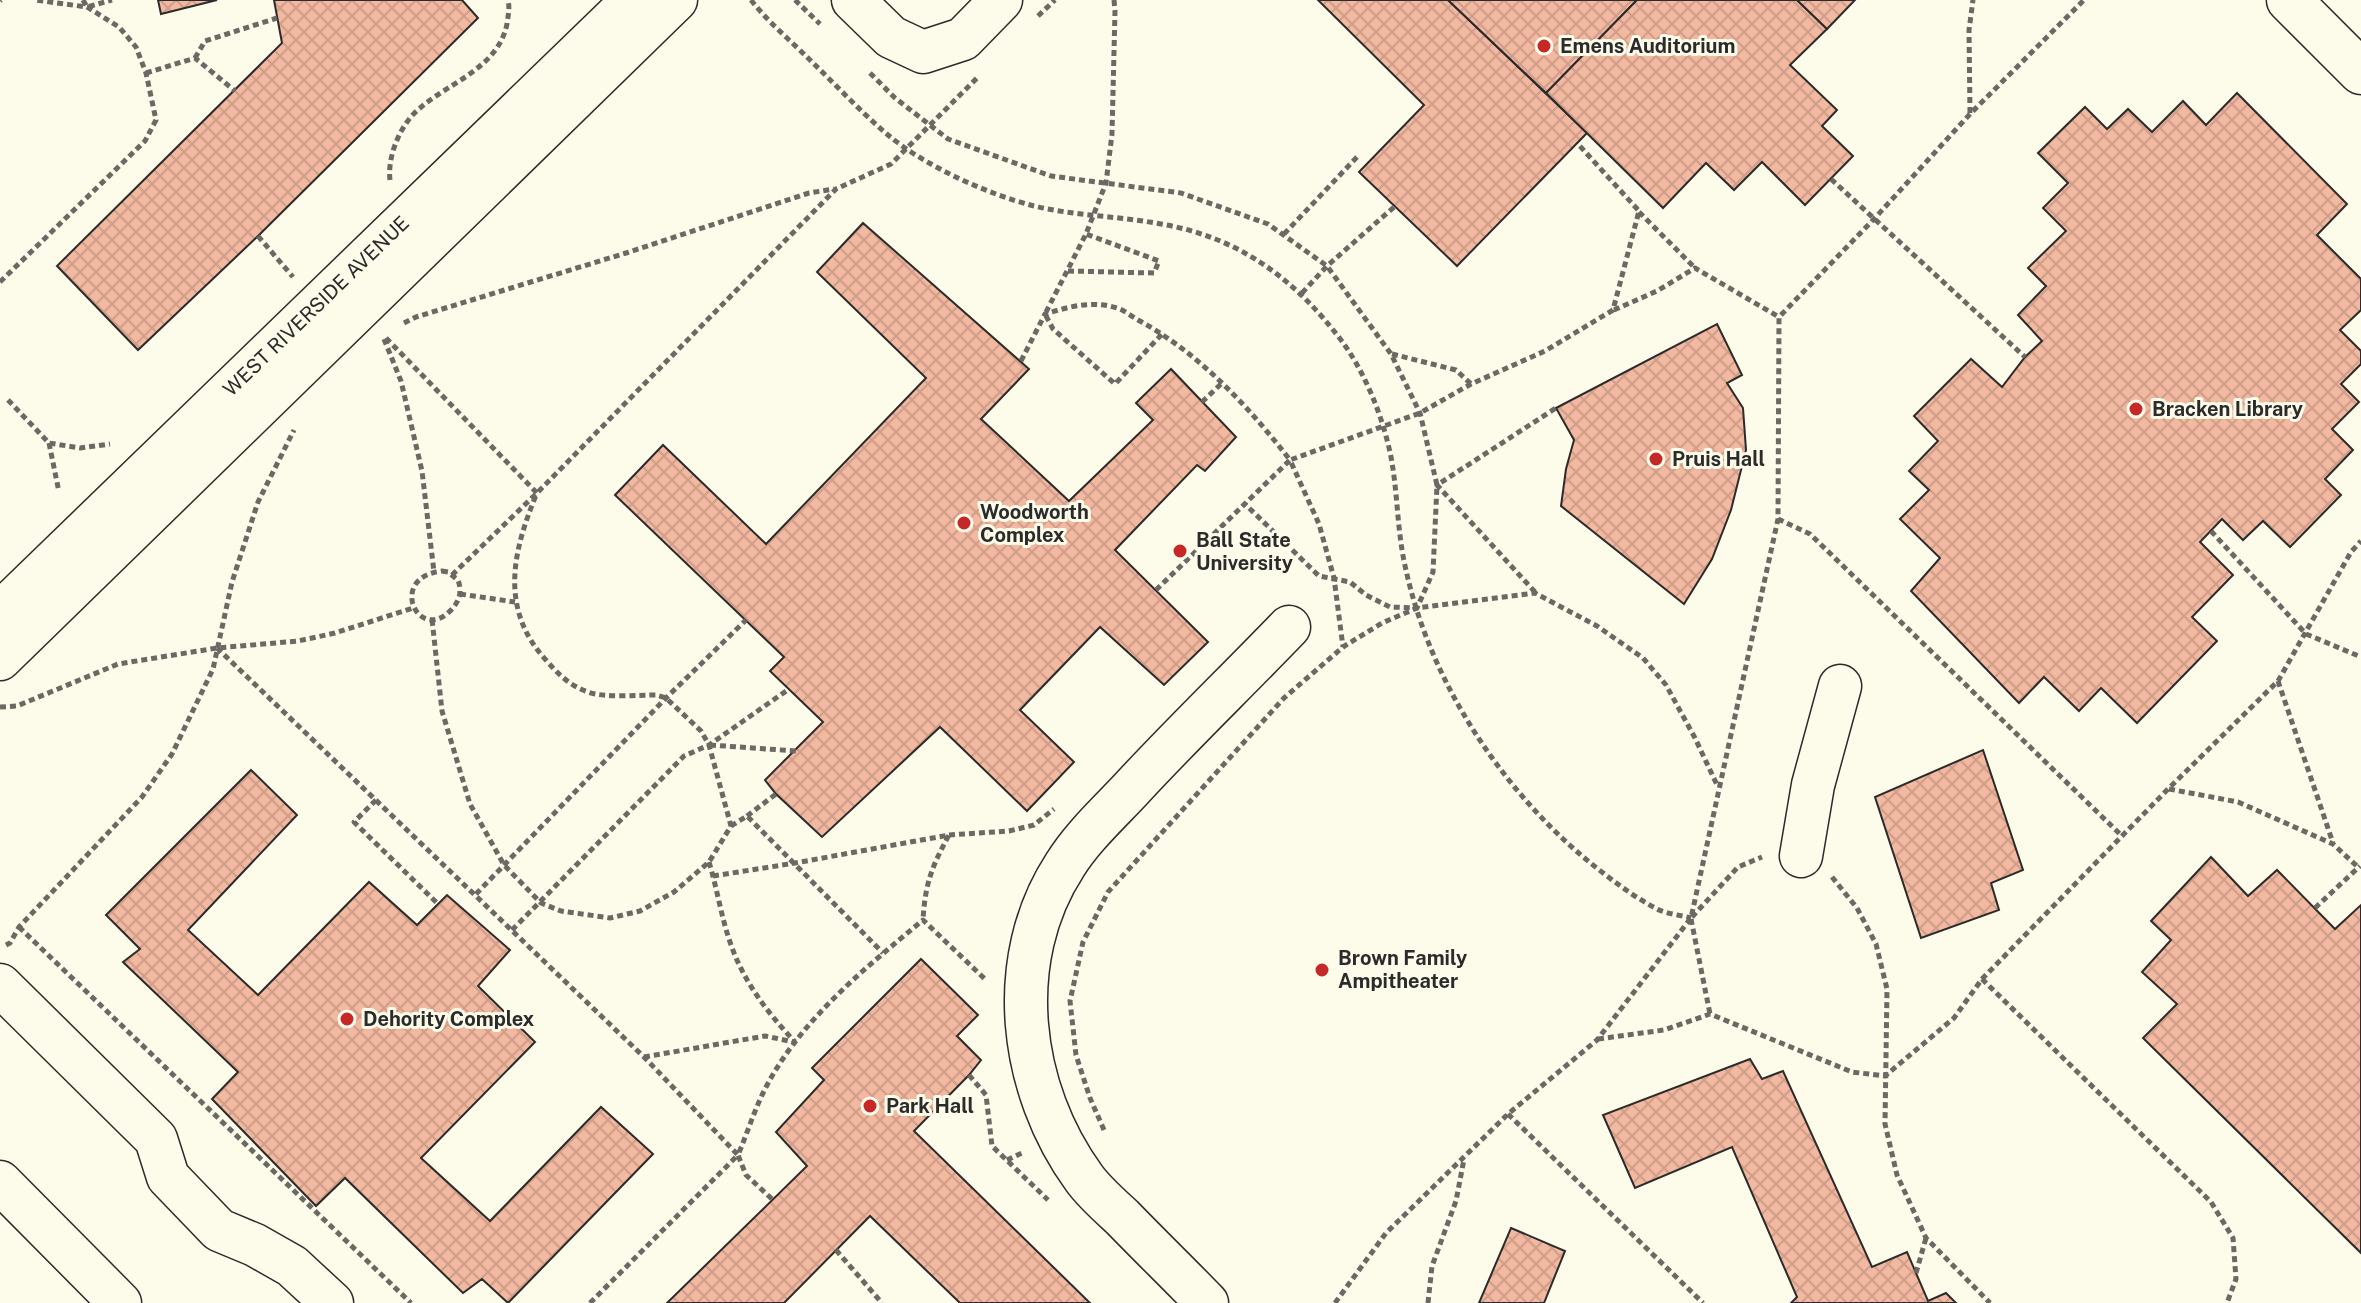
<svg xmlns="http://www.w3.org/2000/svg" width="2361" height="1303" viewBox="0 0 2361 1303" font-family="'Public Sans',sans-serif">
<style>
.building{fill:url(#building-cross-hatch);stroke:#2b2b2b;stroke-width:2}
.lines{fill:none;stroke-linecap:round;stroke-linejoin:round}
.minor-casing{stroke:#2b2b2b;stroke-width:45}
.major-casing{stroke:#2b2b2b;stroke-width:47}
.path{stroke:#6a6964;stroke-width:5;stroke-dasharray:6 4;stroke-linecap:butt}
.minor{stroke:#fdfbea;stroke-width:42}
.major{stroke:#fdfbea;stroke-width:44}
.poi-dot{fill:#c62828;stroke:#fdfbea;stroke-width:3}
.labels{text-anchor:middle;stroke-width:6;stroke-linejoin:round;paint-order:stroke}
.poi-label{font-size:20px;font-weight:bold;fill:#2b2b2b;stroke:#fdfbea;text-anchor:start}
.street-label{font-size:20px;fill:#2b2b2b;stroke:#fdfbea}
</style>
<defs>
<pattern id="building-cross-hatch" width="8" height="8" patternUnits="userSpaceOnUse" patternTransform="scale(2)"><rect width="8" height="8" fill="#f2b8a0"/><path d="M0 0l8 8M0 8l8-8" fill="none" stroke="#d09e8a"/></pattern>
</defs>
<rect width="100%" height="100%" fill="#fdfbea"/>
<!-- building -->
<g class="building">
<path d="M 158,0 L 217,0 L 161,14 Z"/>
<path d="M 274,0 L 462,0 L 478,18 L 258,236 L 138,350 L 57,266 L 282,43 Z"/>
<path d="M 1318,0 L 1448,0 L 1587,133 L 1457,266 L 1359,172 L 1424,105 Z"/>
<path d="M 1448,0 L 1637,0 L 1546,93 Z"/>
<path d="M 1637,0 L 1797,0 L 1827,29 L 1790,65 L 1837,110 L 1822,126 L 1853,156 L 1805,205 L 1762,162 L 1734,190 L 1706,163 L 1663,208 L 1546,93 Z"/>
<path d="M 1797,0 L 1855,0 L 1827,29 Z"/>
<path d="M 2237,93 L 2347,204 L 2317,235 L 2361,279 L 2361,310 L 2340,330 L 2361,351 L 2361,364 L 2341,384 L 2359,402 L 2332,429 L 2353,450 L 2325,479 L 2341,495 L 2290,547 L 2263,521 L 2243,540 L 2222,519 L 2200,542 L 2233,575 L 2192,617 L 2217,641 L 2137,723 L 2101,688 L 2079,711 L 2044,677 L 2019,703 L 1911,591 L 1940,558 L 1900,519 L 1929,490 L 1909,471 L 1938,441 L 1914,416 L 1971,359 L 2002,387 L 2025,357 L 2042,341 L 2018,315 L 2046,286 L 2028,268 L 2066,231 L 2043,208 L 2068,183 L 2038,153 L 2085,107 L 2107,129 L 2128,109 L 2152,132 L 2183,101 L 2206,125 Z"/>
<path d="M 863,223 L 1029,369 L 981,419 L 1069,501 L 1153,420 L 1136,403 L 1171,369 L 1236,437 L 1205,471 L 1197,465 L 1115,550 L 1208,642 L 1164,685 L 1100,627 L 1020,710 L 1074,762 L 1027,811 L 940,727 L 822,837 L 776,794 L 765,780 L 823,722 L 770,671 L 784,657 L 615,495 L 663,445 L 766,544 L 926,378 L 817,272 Z"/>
<path d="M 1717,324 L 1742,375 L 1727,383 L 1743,408 L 1746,450 L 1731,510 L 1712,559 L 1684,604 L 1561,506 L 1566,469 L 1574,440 L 1556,408 Z"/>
<path d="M 1983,750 L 2023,870 L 1991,883 L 1999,910 L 1921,938 L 1875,797 Z"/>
<path d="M 251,770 L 297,815 L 188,930 L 258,995 L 369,882 L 417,925 L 447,895 L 510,950 L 478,986 L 535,1042 L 421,1158 L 490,1221 L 601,1107 L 653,1154 L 508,1303 L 482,1279 L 463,1293 L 345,1178 L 316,1206 L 212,1099 L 238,1072 L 123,962 L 140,949 L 106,915 Z"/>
<path d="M 2211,857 L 2248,896 L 2277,870 L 2335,929 L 2361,905 L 2361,1253 L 2143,1038 L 2177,1004 L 2142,972 L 2171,940 L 2151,921 Z"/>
<path d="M 921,959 L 978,1015 L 957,1036 L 981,1060 L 969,1075 L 914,1131 L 1090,1303 L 960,1303 L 870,1216 L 784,1303 L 667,1303 L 807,1166 L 776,1132 L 824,1080 L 812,1068 Z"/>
<path d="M 1750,1059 L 1762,1079 L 1783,1071 L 1872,1267 L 1907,1252 L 1928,1301 L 1946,1293 L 1956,1303 L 1791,1303 L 1797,1297 L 1732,1147 L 1635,1188 L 1603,1115 Z"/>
<path d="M 1511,1228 L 1565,1251 L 1544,1303 L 1479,1303 Z"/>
</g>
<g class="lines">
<!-- minor casing -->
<g class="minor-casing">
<g id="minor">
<path d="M 853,0 L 891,37 L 923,52 L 963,39 L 1001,0"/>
<path d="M 0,613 L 633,0"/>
<path d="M 0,659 L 676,0"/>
<path d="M 1801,856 L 1813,785 L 1840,686"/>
<path d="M 0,985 L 156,1139 L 168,1177 L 219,1230 L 255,1245 L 292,1266 L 332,1303"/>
<path d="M 0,1182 L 120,1303"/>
<path d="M 1207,1303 C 1179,1274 1150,1246 1122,1217 C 1109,1205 1094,1192 1084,1178 C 1019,1089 1003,960 1065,865 C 1083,836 1110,812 1133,787 C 1183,733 1237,681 1289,627"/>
</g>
</g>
<!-- major casing -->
<g class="major-casing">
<path id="major" d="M 2289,0 L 2361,72"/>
</g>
<!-- path -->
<g class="path">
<path d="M 83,0 L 87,7 L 112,0"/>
<path d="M 751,0 C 768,22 791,41 811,61 C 836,85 861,112 888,135 C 925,166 987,194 1034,206 C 1076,216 1119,216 1161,224 C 1238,237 1294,278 1341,340 C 1365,372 1383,417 1391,457 C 1398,494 1397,533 1406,570 C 1431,685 1506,797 1598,869 C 1617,884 1636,898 1657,909 C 1667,914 1680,915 1691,918"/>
<path d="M 795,0 L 820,24"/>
<path d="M 1114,0 L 1115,11 L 1112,134 L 1106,183 L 1086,234 L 1045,314 L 1053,329 L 1115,384 L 1163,333"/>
<path d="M 0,1 L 1,0"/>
<path d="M 1038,16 L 1055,0"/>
<path d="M 195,58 L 205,41 L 277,18"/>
<path d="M 146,73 L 195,58 L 235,91"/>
<path d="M 870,73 L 895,98 L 948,139 L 1051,176 L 1181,193 L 1268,224 L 1327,266 L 1391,354 L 1420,413 L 1437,485 L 1433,572 L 1417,608 L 1390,607 L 1366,595 L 1350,582 L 1319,576 L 1245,504"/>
<path d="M 1970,113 L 1969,30 L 1973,0"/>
<path d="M 1831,179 L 2025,357"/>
<path d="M 390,180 C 387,156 401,123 420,108 C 450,82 498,68 507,24 C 508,16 510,9 508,0"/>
<path d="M 1639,212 L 1695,268"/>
<path d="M 1284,234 L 1357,157"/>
<path d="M 258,236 L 293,277"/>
<path d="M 1068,271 L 1154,273 L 1159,261 L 1086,234"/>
<path d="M 0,282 L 145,141 L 156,120 L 146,73 L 136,47 L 119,27 L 87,7 L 35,0"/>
<path d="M 1302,293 L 1327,266 L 1394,207"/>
<path d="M 1614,310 L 1657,291 L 1695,268 L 1779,317"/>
<path d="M 404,323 L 416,317 L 626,253 L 809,193 L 834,189"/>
<path d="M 386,338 L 537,493 C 513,550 499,608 545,659 C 558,674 570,686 588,692 C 603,698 639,695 656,695 L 666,698 L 701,731 L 709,745 L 731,826 L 709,862 L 674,892 L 640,911 L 610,918 L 561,911 L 541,903 L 504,865 L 470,804 L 442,711 L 432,619"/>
<path d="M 384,339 L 401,381 L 422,471 L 434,572"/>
<path d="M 1392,354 L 1456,370 L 1471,384"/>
<path d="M 1021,361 L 1045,314 C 1068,307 1092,300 1117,308 C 1124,310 1131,316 1138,320 C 1199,353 1248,406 1290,460 L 1420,413 L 1471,384 L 1545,351 L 1613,310 L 1639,211 L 1578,144"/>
<path d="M 8,400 L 49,443 L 80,448 L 110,444"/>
<path d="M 1202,402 L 1223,382"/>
<path d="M 49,443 L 59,492"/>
<path d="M 1778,519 L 1810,534 L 2122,836"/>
<path d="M 2211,531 L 2306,634 L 2361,657"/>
<path d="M 442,571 L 448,572 L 458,580 C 462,591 460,600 452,609 C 419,646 386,577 442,571 Z"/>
<path d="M 452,575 L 537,493 L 836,189 L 891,164 L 978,77"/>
<path d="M 1156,590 L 1290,460 L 1319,524 L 1334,578 L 1343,647"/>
<path d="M 1535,592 L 1437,485 L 1556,408"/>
<path d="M 460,594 L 515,602"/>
<path d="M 217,648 L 644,1057 L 738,1155 C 747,1134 754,1111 764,1091 C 799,1021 863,970 923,920 L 987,981"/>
<path d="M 2278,681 L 2333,843"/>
<path d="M 0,707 L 17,706 L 118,664 L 217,648 L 298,641 L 335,633 L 413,608"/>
<path d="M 710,745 L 796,751"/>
<path d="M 2169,789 L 2238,802 L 2333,844 L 2359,868"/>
<path d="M 376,800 L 354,822 L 439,905"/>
<path d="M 747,816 L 776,794"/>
<path d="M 731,826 L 747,816 L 883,953"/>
<path d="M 949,835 L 1009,831 L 1034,825 L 1054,809"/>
<path d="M 709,862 C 717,888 721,916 730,942 C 743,981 767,1012 795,1042"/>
<path d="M 713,876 L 795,863 L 949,835 C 932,866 925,884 923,920"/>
<path d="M 1832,877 L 1857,908 L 1876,944 L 1887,989 L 1885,1124 L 1897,1175 L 1926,1238 L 1990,1303"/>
<path d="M 476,894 L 666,698 L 746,620"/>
<path d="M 2315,908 L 2360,866"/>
<path d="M 1692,917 L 1738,867 L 1762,857"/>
<path d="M 1691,919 L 1710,1014"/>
<path d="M 19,927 L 411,1303"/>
<path d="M 512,930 L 684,756 L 709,745 L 789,689"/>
<path d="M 6,945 L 10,943 L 19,927 L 142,797 L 172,754 L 213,669 L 232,582 L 258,502 L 294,430"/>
<path d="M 1982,979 L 2211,1202 L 2233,1238 L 2236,1279 L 2227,1303"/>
<path d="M 1598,1039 L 1664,1030 L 1710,1014 L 1852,1072 L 1885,1076 L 1954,1018 L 1982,979 L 2168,789 L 2278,681 L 2351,552 L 2361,541"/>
<path d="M 644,1057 L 765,1036 L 794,1042"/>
<path d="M 969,1075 L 986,1095 L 992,1146 L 1048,1200"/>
<path d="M 1508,1114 L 1703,1303"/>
<path d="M 1104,1130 L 1090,1098 L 1076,1055 L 1070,1001 L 1083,942 L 1108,892 L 1284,698 L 1343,647 L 1382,623 L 1417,608 L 1535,593 L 1597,626 L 1643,658 L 1666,685 L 1695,738 L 1718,787"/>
<path d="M 1007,1160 L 1024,1152"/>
<path d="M 836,1250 L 882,1303"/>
<path d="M 1916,1273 L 1926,1238"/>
<path d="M 590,1303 L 738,1155 L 746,1175 L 772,1199"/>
<path d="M 1335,1303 L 1386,1233 L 1508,1114 L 1597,1040 L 1691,918 L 1778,519 L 1779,317 L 1874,219 L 1970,114 L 2084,0"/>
<path d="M 1428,1303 L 1432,1266 L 1456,1201 L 1464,1159"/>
</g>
<!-- minor -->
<use href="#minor" class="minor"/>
<!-- major -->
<use href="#major" class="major"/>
</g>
<!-- markers -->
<g class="poi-dot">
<circle cx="1544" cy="46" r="8"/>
<circle cx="2136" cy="409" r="8"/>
<circle cx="1656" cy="459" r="8"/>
<circle cx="964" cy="523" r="8"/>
<circle cx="1180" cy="551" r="8"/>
<circle cx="1322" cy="970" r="8"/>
<circle cx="347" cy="1019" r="8"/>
<circle cx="870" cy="1106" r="8"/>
</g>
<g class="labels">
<!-- poi labels -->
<g class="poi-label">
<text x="1560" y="53">Emens Auditorium</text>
<text x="2152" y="416">Bracken Library</text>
<text x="1672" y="466">Pruis Hall</text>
<text x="980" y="519">Woodworth<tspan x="980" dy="23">Complex</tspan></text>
<text x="1196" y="547">Ball State<tspan x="1196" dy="23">University</tspan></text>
<text x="1338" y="965">Brown Family<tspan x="1338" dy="23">Ampitheater</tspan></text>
<text x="363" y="1026">Dehority Complex</text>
<text x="886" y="1113">Park Hall</text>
</g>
<!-- street labels -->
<g class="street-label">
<text transform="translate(316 306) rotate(-44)" y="7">WEST RIVERSIDE AVENUE</text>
</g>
</g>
</svg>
